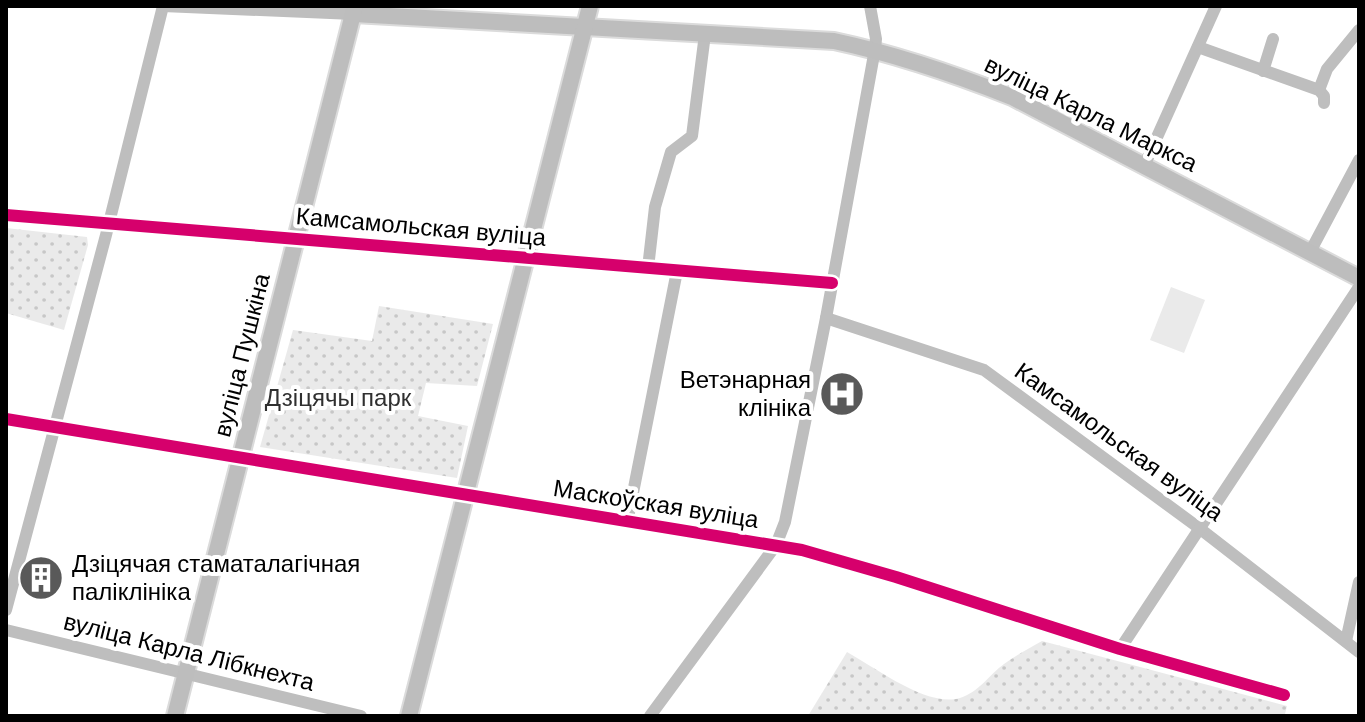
<svg xmlns="http://www.w3.org/2000/svg" width="1365" height="722" viewBox="0 0 1365 722" font-family="'DM Sans',sans-serif">
<style>
.park{fill:url(#park-dots)}
.pitch{fill:#eaeaea}
.lines{fill:none;stroke-linecap:round;stroke-linejoin:round}
.major-casing{stroke:#dbdbdb;stroke-width:20}
.minor{stroke:#bebebe;stroke-width:12}
.major{stroke:#bdbdbd;stroke-width:16}
.cycleway-casing{stroke:#fff;stroke-width:17}
.cycleway{stroke:#d6006c;stroke-width:12}
.labels{text-anchor:middle;stroke-width:8;stroke-linejoin:round;paint-order:stroke}
.street-label{font-size:24px;fill:#000;stroke:#fff}
.poi-label{font-size:24px;fill:#000;stroke:#fff;text-anchor:end}
.park-label{font-size:24px;fill:#303030;stroke:#fff}
</style>
<defs>
<pattern id="park-dots" width="8" height="8" patternUnits="userSpaceOnUse" patternTransform="scale(2)"><rect width="8" height="8" fill="#eaeaea"/><path d="M2 2h.1M6 6h.1" fill="none" stroke="#c7c7c7" stroke-width="1.8" stroke-linecap="round"/></pattern>
</defs>
<rect width="100%" height="100%" fill="#fff"/>
<!-- park -->
<g class="park">
<path d="M 6,228 L 87,237 L 88,245 L 64,330 L 6,313 Z"/>
<path d="M 379,306 L 493,324 L 477,386 L 426,383 L 418,416 L 468,426 L 457,478 L 260,447 L 293,330 L 372,341 Z"/>
<path d="M 1042,641 L 1287,706 L 1285,714 L 1288,716 L 808,716 L 847,652 C 876,668 928,708 960,698 C 979,692 989,675 1004,664 C 1016,655 1030,648 1042,641 Z"/>
</g>
<!-- pitch -->
<path class="pitch" d="M 1171,287 L 1205,300 L 1184,353 L 1150,340 Z"/>
<g class="lines">
<!-- major casing -->
<g class="major-casing">
<g id="major">
<path d="M 354,14 L 834,41 C 895,54 954,74 1012,97 L 1359,278"/>
<path d="M 175,716 L 355,6"/>
<path d="M 409,716 L 590,6"/>
</g>
</g>
<!-- minor -->
<g class="minor">
<path d="M 163,6 L 354,14"/>
<path d="M 1198,47 L 1319,90 L 1324,96 L 1324,103"/>
<path d="M 1263,71 L 1273,39"/>
<path d="M 1319,90 L 1327,69 L 1359,30"/>
<path d="M 1144,166 L 1216,6"/>
<path d="M 6,215 L 832,283"/>
<path d="M 1310,252 L 1359,160"/>
<path d="M 648,268 L 655,207 L 671,152 L 692,136 L 705,34"/>
<path d="M 826,318 L 984,370 L 1199,528 L 1359,652"/>
<path d="M 6,419 L 802,550 L 896,577 L 1120,649 L 1284,695"/>
<path d="M 627,523 L 677,271"/>
<path d="M 6,610 L 106,235 L 163,6"/>
<path d="M 6,630 L 361,716"/>
<path d="M 1346,641 L 1359,582"/>
<path d="M 1120,649 L 1359,287"/>
<path d="M 650,716 L 776,545 L 785,522 L 826,318 L 875,49 L 876,39 L 870,6"/>
</g>
<!-- major -->
<use href="#major" class="major"/>
<!-- cycleway casing -->
<g class="cycleway-casing">
<g id="cycleway">
<path d="M 6,215 L 832,283"/>
<path d="M 6,419 L 802,550 L 896,577 L 1120,649 L 1284,695"/>
</g>
</g>
<!-- cycleway -->
<use href="#cycleway" class="cycleway"/>
</g>
<!-- icons -->
<defs>
<g id="hospital-disc" transform="scale(2.3)"><circle r="9.5" fill="#595959" stroke="#fff"/><path d="M-5-5h3v3.5h4V-5h3V5h-3V1.5h-4V5h-3Z" fill="#fff"/></g>
<g id="building-disc" transform="scale(2.3)"><circle r="9.5" fill="#595959" stroke="#fff"/><path d="M-4-6H4V6H1V3H-1V6H-4ZM-2.5-4.3h1.7v1.8h-1.7ZM.8-4.3h1.7v1.8H.8ZM-2.5-1h1.7V.8h-1.7ZM.8-1h1.7V.8H.8Z" fill="#fff"/></g>
</defs>
<g fill-rule="evenodd">
<use href="#hospital-disc" x="842" y="394"/>
<use href="#building-disc" x="41" y="578"/>
</g>
<g class="labels">
<!-- street labels -->
<g class="street-label">
<text transform="translate(1091 114) rotate(26)" y="8">вуліца Карла Маркса</text>
<text transform="translate(421 227) rotate(5)" y="8">Камсамольская вуліца</text>
<text transform="translate(242 355) rotate(-76)" y="8">вуліца Пушкіна</text>
<text transform="translate(1119 442) rotate(36)" y="8">Камсамольская вуліца</text>
<text transform="translate(656 504) rotate(9)" y="8">Маскоўская вуліца</text>
<text transform="translate(189 652) rotate(14)" y="8">вуліца Карла Лібкнехта</text>
</g>
<!-- poi labels -->
<g class="poi-label">
<text x="811" y="388">Ветэнарная<tspan x="811" dy="28">клініка</tspan></text>
<text x="72" y="572" text-anchor="start">Дзіцячая стаматалагічная<tspan x="72" dy="28">паліклініка</tspan></text>
</g>
<!-- park labels -->
<g class="park-label">
<text x="338" y="406">Дзіцячы парк</text>
</g>
</g>
<!-- border -->
<rect width="1365" height="722" fill="none" stroke="#000000" stroke-width="16"/>
</svg>
